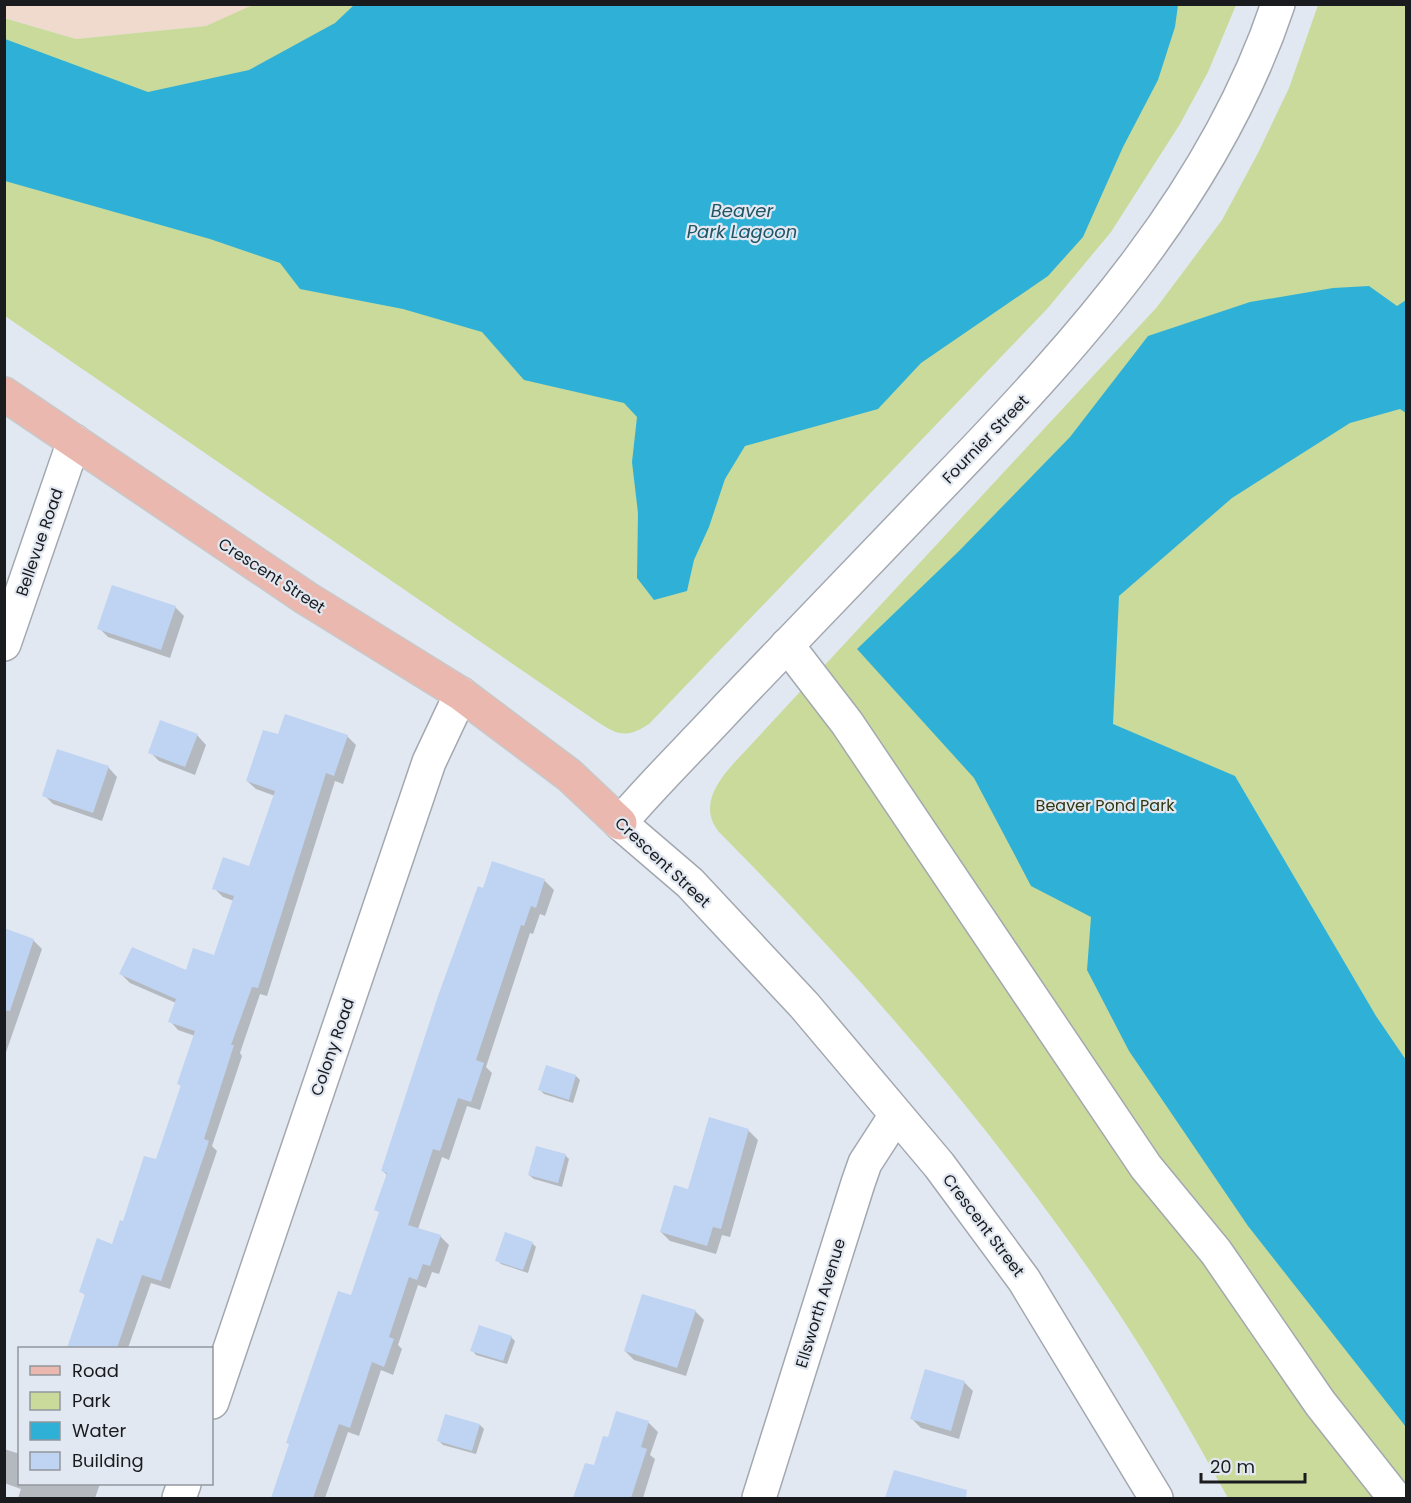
<svg xmlns="http://www.w3.org/2000/svg" width="1411" height="1503" viewBox="0 0 1411 1503" font-family="Poppins,sans-serif">
<style>
.education{fill:#f0d9cd}
.green{fill:#c9da9b}
.water{fill:#2fb1d7}
.shadow{fill:#0003}
.building{fill:#bed4f2}
.lines{fill:none;stroke-linecap:round;stroke-linejoin:round}
.minor-casing{stroke:#a3a8b0;stroke-width:36}
.major-casing{stroke:#c8c8c9;stroke-width:36}
.minor{stroke:#fff;stroke-width:33}
.major{stroke:#eab8af;stroke-width:33}
.labels{text-anchor:middle;stroke-width:4.5;stroke-linejoin:round;paint-order:stroke}
.street-label{font-size:16px;fill:#191b1e;stroke:#e2e8f1}
.park-label{font-size:16px;fill:#2f3811;stroke:#e2e8f1}
.water-label{font-size:18px;font-style:italic;fill:#215464;stroke:#e2e8f1}
</style>
<rect width="100%" height="100%" fill="#e2e8f1"/>
<!-- education -->
<path class="education" d="M 4,5 L 255,5 L 206,26 L 76,39 L 5,18 Z"/>
<!-- green -->
<g class="green">
<path d="M 255,4 L 1236,5 L 1208,72 L 1180,124 L 1111,232 L 1047,309 L 649,724 C 626,739 618,735 596,721 L 5,316 L 4,18 L 76,39 L 206,26 Z"/>
<path d="M 1318,5 L 1406,5 L 1406,1498 L 1228,1498 C 1191,1431 1153,1364 1110,1300 C 996,1132 862,976 719,832 C 699,807 716,783 734,763 L 1157,307 L 1222,220 L 1258,153 L 1289,88 Z"/>
</g>
<!-- water -->
<g class="water">
<path d="M 354,5 L 354,4 L 1178,5 L 1175,27 L 1158,80 L 1123,147 L 1083,237 L 1048,276 L 921,363 L 878,409 L 745,446 L 725,479 L 709,527 L 694,560 L 687,591 L 654,600 L 637,578 L 638,513 L 632,462 L 637,417 L 624,403 L 524,380 L 482,332 L 403,309 L 300,289 L 280,263 L 210,239 L 5,181 L 5,39 L 148,92 L 249,70 L 335,23 Z"/>
<path d="M 1369,286 L 1397,306 L 1406,300 L 1406,413 L 1400,409 L 1350,423 L 1232,498 L 1119,596 L 1113,724 L 1235,776 L 1376,1016 L 1406,1060 L 1406,1427 L 1248,1226 L 1129,1051 L 1087,970 L 1091,917 L 1031,886 L 974,778 L 857,649 L 960,550 L 1070,437 L 1148,336 L 1250,302 L 1333,288 Z"/>
</g>
<!-- shadow -->
<g class="shadow">
<path d="M 175,607 L 184,616 L 170,658 L 108,637 L 99,628 Z"/>
<path d="M 197,735 L 206,745 L 195,775 L 159,761 L 150,752 Z"/>
<path d="M 279,736 L 347,736 L 356,745 L 343,784 L 335,781 L 267,996 L 260,994 L 240,1053 L 242,1056 L 212,1146 L 217,1151 L 170,1289 L 151,1283 L 128,1348 L 68,1348 L 86,1296 L 81,1291 L 113,1245 L 157,1161 L 182,1087 L 178,1083 L 195,1036 L 178,1030 L 170,1021 L 176,1003 L 130,983 L 121,974 L 186,972 L 215,957 L 234,901 L 223,897 L 214,888 L 250,868 L 275,796 L 256,789 L 247,781 Z"/>
<path d="M 108,767 L 117,777 L 102,821 L 53,804 L 44,795 Z"/>
<path d="M 496,863 L 545,881 L 554,890 L 545,916 L 540,914 L 533,934 L 530,933 L 486,1067 L 492,1073 L 480,1110 L 467,1106 L 449,1160 L 442,1157 L 418,1229 L 440,1236 L 449,1245 L 439,1274 L 432,1272 L 426,1288 L 418,1285 L 398,1345 L 402,1349 L 393,1375 L 381,1370 L 359,1436 L 348,1432 L 325,1498 L 272,1498 L 290,1445 L 352,1297 L 380,1213 L 376,1209 L 388,1176 L 383,1171 L 484,890 Z"/>
<path d="M 4,930 L 33,940 L 42,949 L 4,1058 Z"/>
<path d="M 576,1076 L 580,1080 L 573,1103 L 544,1094 L 540,1090 Z"/>
<path d="M 710,1119 L 749,1131 L 758,1140 L 730,1237 L 722,1235 L 716,1254 L 670,1241 L 661,1232 L 689,1191 Z"/>
<path d="M 565,1155 L 569,1159 L 562,1187 L 534,1179 L 529,1175 Z"/>
<path d="M 532,1243 L 536,1247 L 528,1273 L 501,1264 L 497,1260 Z"/>
<path d="M 695,1311 L 704,1320 L 686,1376 L 634,1360 L 625,1351 Z"/>
<path d="M 511,1337 L 515,1341 L 507,1364 L 476,1355 L 472,1350 Z"/>
<path d="M 964,1382 L 973,1391 L 959,1439 L 921,1428 L 912,1419 Z"/>
<path d="M 617,1413 L 649,1423 L 658,1432 L 650,1455 L 655,1459 L 643,1498 L 575,1498 L 586,1465 L 595,1467 L 609,1439 Z"/>
<path d="M 480,1425 L 484,1429 L 476,1454 L 443,1445 L 439,1441 Z"/>
<path d="M 4,1449 L 20,1454 L 20,1484 L 100,1484 L 95,1498 L 18,1498 L 21,1489 L 4,1483 Z"/>
<path d="M 895,1472 L 935,1489 L 933,1498 L 887,1498 Z"/>
</g>
<!-- building -->
<g class="building">
<path d="M 112,585 L 176,606 L 161,650 L 97,629 Z"/>
<path d="M 285,714 L 348,735 L 334,776 L 326,773 L 258,988 L 252,987 L 231,1045 L 234,1045 L 204,1139 L 209,1141 L 161,1281 L 142,1275 L 117,1348 L 67,1348 L 85,1294 L 79,1292 L 97,1238 L 112,1244 L 120,1220 L 123,1221 L 144,1156 L 156,1159 L 181,1085 L 177,1084 L 195,1031 L 168,1022 L 176,999 L 119,974 L 132,947 L 186,970 L 193,948 L 214,955 L 234,896 L 212,889 L 223,857 L 249,866 L 275,791 L 246,781 L 263,730 L 278,734 Z"/>
<path d="M 160,720 L 198,734 L 185,767 L 148,753 Z"/>
<path d="M 57,749 L 109,766 L 93,813 L 42,796 Z"/>
<path d="M 492,861 L 545,879 L 536,908 L 531,906 L 524,926 L 521,925 L 476,1060 L 484,1063 L 471,1102 L 458,1098 L 440,1151 L 433,1149 L 408,1225 L 441,1235 L 430,1266 L 423,1264 L 417,1280 L 409,1277 L 389,1337 L 394,1339 L 384,1367 L 372,1362 L 350,1428 L 339,1424 L 313,1498 L 271,1498 L 289,1444 L 286,1443 L 338,1291 L 351,1295 L 379,1212 L 374,1210 L 387,1173 L 381,1171 L 438,996 L 478,886 L 483,888 Z"/>
<path d="M 4,928 L 34,939 L 10,1011 L 4,1010 Z"/>
<path d="M 546,1065 L 576,1075 L 569,1100 L 538,1090 Z"/>
<path d="M 709,1117 L 749,1129 L 721,1229 L 713,1227 L 707,1246 L 660,1232 L 674,1185 L 688,1189 Z"/>
<path d="M 536,1146 L 566,1154 L 558,1183 L 528,1175 Z"/>
<path d="M 505,1232 L 533,1242 L 523,1270 L 495,1261 Z"/>
<path d="M 642,1294 L 696,1310 L 677,1368 L 624,1351 Z"/>
<path d="M 479,1325 L 512,1336 L 503,1361 L 470,1351 Z"/>
<path d="M 925,1369 L 965,1381 L 951,1431 L 910,1419 Z"/>
<path d="M 616,1411 L 649,1421 L 641,1447 L 647,1449 L 631,1498 L 573,1498 L 585,1463 L 594,1465 L 603,1436 L 608,1437 Z"/>
<path d="M 445,1414 L 480,1424 L 472,1451 L 437,1441 Z"/>
<path d="M 894,1470 L 967,1490 L 966,1498 L 885,1498 Z"/>
</g>
<g class="lines">
<!-- minor casing -->
<g class="minor-casing">
<g id="minor">
<path d="M 4,644 L 74,441"/>
<path d="M 787,645 L 847,723 L 1146,1167 L 1216,1252 L 1320,1403 L 1395,1498"/>
<path d="M 212,1402 L 429,762 L 461,694"/>
<path d="M 179,1498 L 184,1484"/>
<path d="M 759,1498 L 858,1183 L 865,1163 L 896,1115"/>
<path d="M 1156,1498 L 1024,1280 L 939,1165 L 804,1005 L 690,883 L 620,823 C 655,782 693,745 729,706 C 801,630 874,555 946,480 C 1080,341 1216,191 1278,4"/>
</g>
</g>
<!-- major casing -->
<g class="major-casing">
<path id="major" d="M 4,394 L 306,598 L 461,694 L 569,775 L 620,823"/>
</g>
<!-- minor -->
<use href="#minor" class="minor"/>
<!-- major -->
<use href="#major" class="major"/>
</g>
<g class="labels">
<!-- street labels -->
<g class="street-label">
<text transform="translate(985 439) rotate(-46)" y="6">Fournier Street</text>
<text transform="translate(39 542) rotate(-71)" y="6">Bellevue Road</text>
<text transform="translate(272 575) rotate(33)" y="6">Crescent Street</text>
<text transform="translate(663 862) rotate(43)" y="6">Crescent Street</text>
<text transform="translate(332 1047) rotate(-71)" y="6">Colony Road</text>
<text transform="translate(984 1225) rotate(53)" y="6">Crescent Street</text>
<text transform="translate(820 1303) rotate(-73)" y="6">Ellsworth Avenue</text>
</g>
<!-- park labels -->
<g class="park-label">
<text x="1105" y="811">Beaver Pond Park</text>
</g>
<!-- water labels -->
<g class="water-label">
<text x="742" y="217">Beaver<tspan x="742" dy="21">Park Lagoon</tspan></text>
</g>
</g>
<!-- border -->
<rect width="1411" height="1503" fill="none" stroke="#191b1e" stroke-width="12"/>
<!-- legend -->
<rect x="18" y="1347" width="195" height="138" fill="#e2e8f1" stroke="#92969d" stroke-width="1.5"/>
<rect x="30" y="1366" width="30" height="9" fill="#eab8af" stroke="#92969d" stroke-width="1.5"/>
<text x="72" y="1377" font-size="18" fill="#191b1e">Road</text>
<rect x="30" y="1392" width="30" height="18" fill="#c9da9b" stroke="#92969d" stroke-width="1.5"/>
<text x="72" y="1407" font-size="18" fill="#191b1e">Park</text>
<rect x="30" y="1422" width="30" height="18" fill="#2fb1d7" stroke="#92969d" stroke-width="1.5"/>
<text x="72" y="1437" font-size="18" fill="#191b1e">Water</text>
<rect x="30" y="1452" width="30" height="18" fill="#bed4f2" stroke="#92969d" stroke-width="1.5"/>
<text x="72" y="1467" font-size="18" fill="#191b1e">Building</text>
<!-- scale -->
<path d="M1201 1473v9h104v-9" fill="none" stroke="#191b1e" stroke-width="3"/>
<text x="1210" y="1473" font-size="18" fill="#191b1e" stroke="#e2e8f1" stroke-width="4.5" paint-order="stroke">20 m</text>
</svg>
